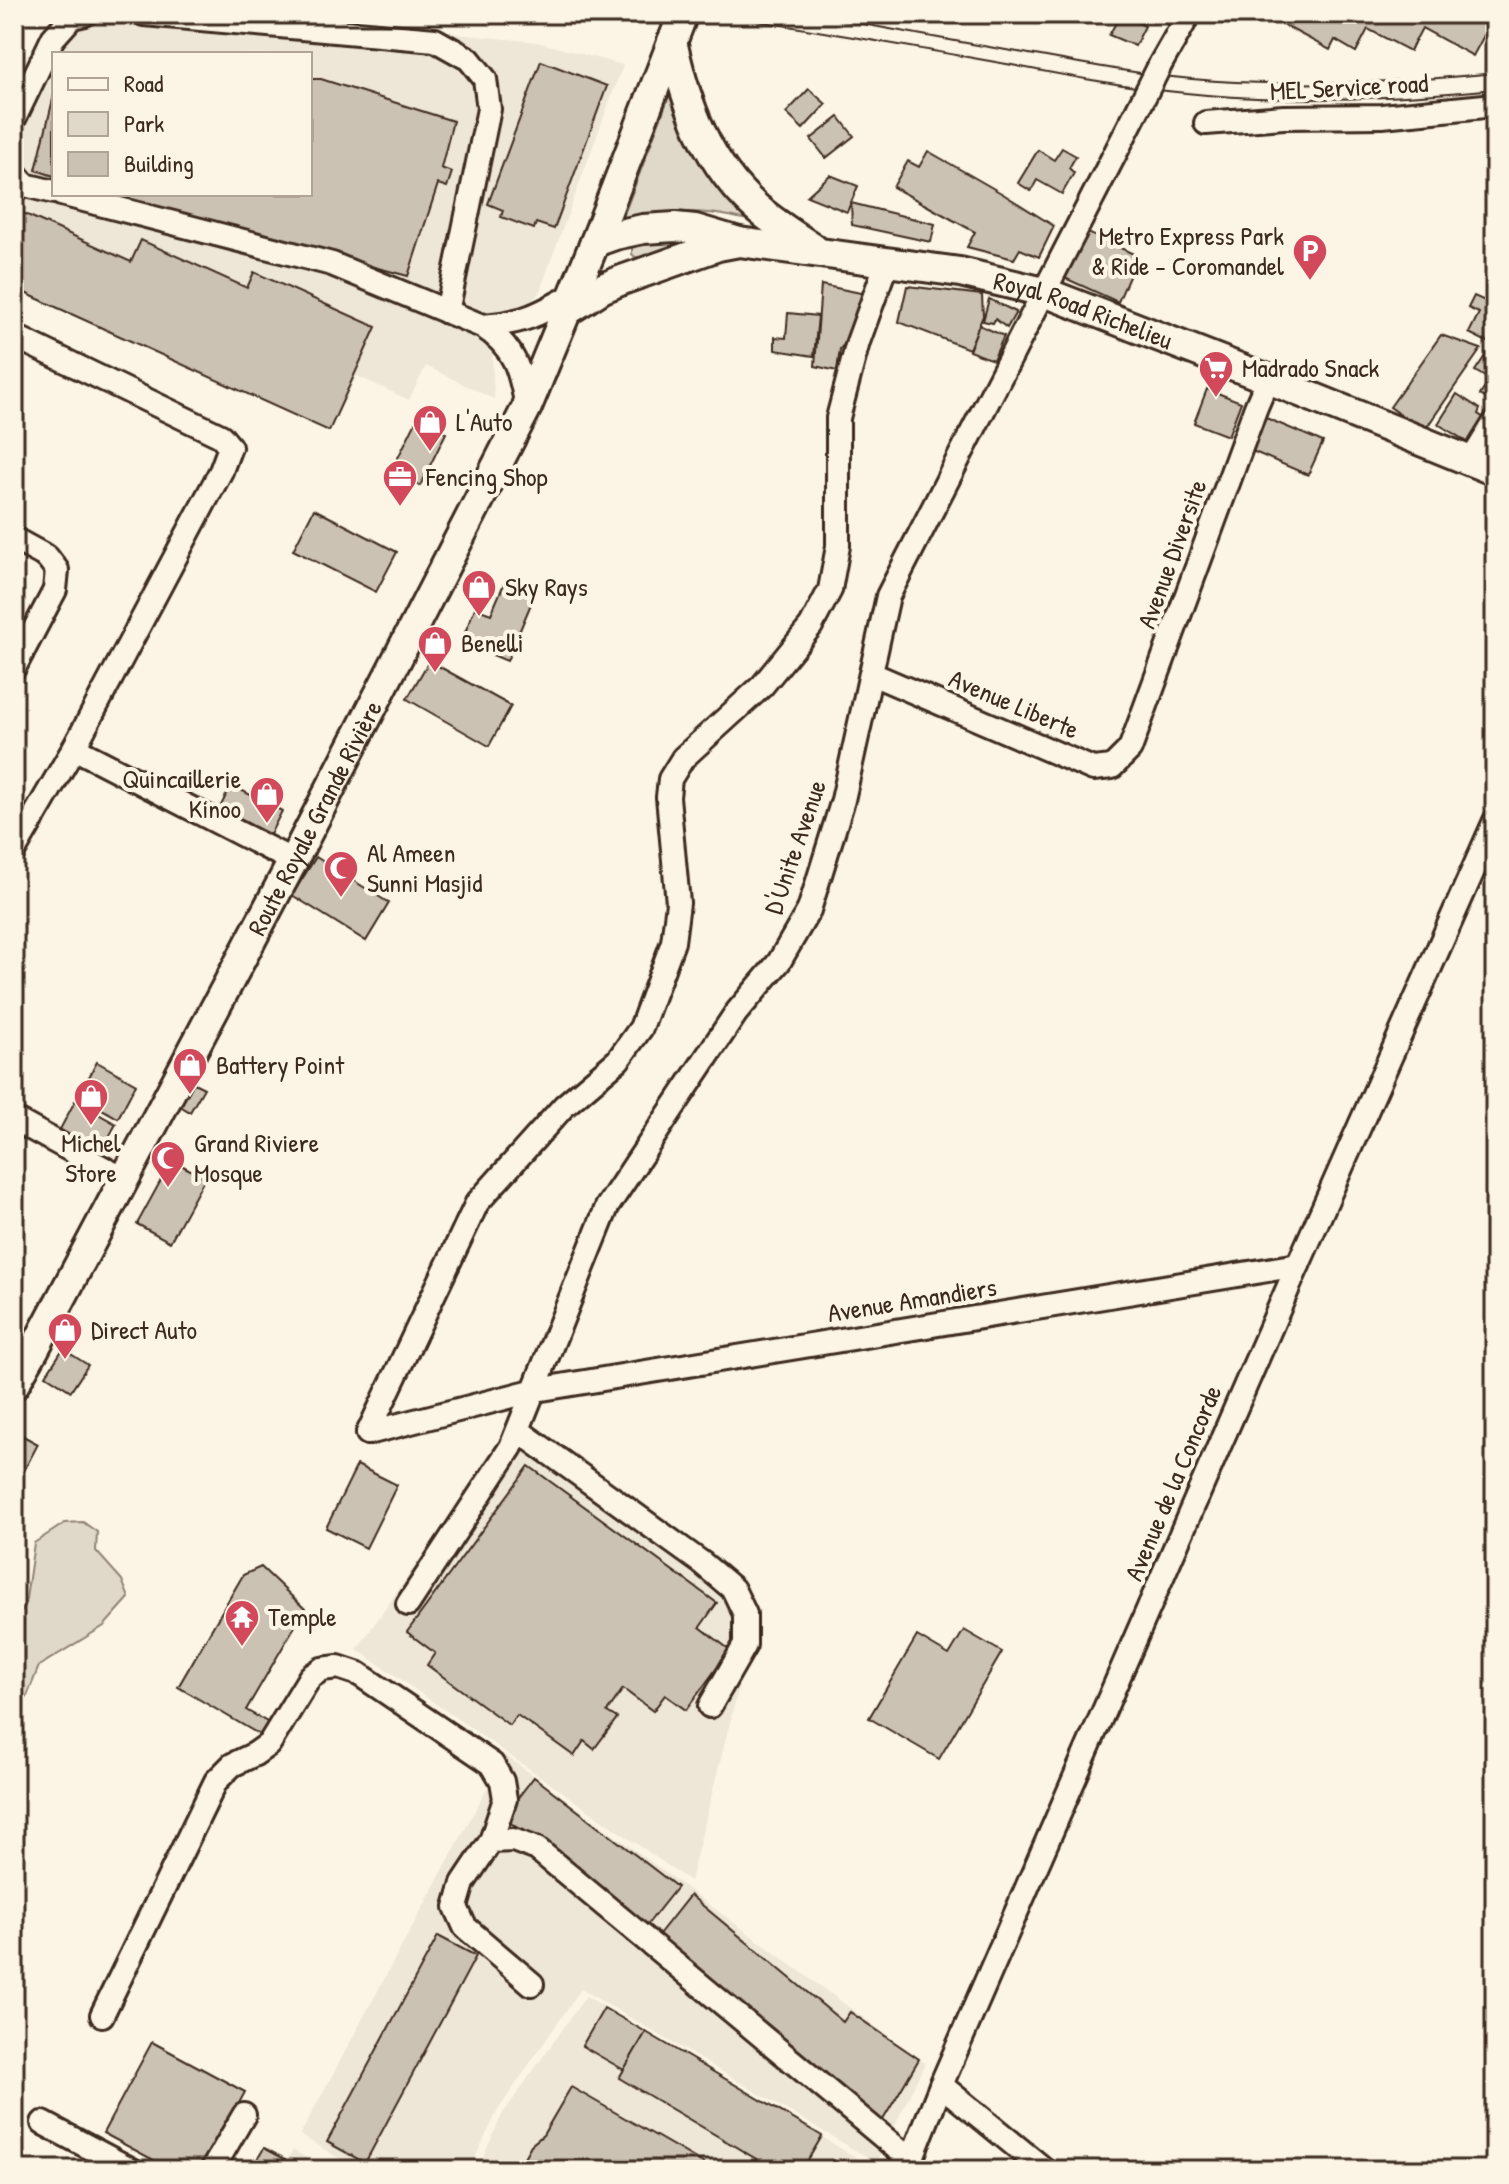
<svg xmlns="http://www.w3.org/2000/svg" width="1509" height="2184" viewBox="0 0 1509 2184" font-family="'Patrick Hand',sans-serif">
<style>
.built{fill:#eee6d6;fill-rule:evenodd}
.green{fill:#e0d8c8;stroke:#8e8173;stroke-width:2}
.building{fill:#ccc2b3;stroke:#3b2a1e;stroke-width:2}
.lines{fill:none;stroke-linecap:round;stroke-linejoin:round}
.minor-casing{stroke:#3b2a1e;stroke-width:28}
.major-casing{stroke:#3b2a1e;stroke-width:34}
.minor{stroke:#fcf5e5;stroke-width:22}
.major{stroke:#fcf5e5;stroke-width:28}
.tram{stroke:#3b2a1e;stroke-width:2}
.minor-bridge-casing{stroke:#3b2a1e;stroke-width:28;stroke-linecap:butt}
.minor-bridge{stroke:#fcf5e5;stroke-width:22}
.labels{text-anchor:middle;stroke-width:8;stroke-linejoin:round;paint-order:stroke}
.street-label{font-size:26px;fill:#3b2a1e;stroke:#fcf5e5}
.poi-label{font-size:26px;fill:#3b2a1e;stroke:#fcf5e5;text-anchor:start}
</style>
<rect width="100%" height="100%" fill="#fcf5e5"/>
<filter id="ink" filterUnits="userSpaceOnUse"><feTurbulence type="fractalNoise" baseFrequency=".0125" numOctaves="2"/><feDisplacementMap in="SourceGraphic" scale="16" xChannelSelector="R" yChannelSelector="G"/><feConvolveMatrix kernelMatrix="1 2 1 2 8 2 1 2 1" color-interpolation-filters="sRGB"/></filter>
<g filter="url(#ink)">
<!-- built -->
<g class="built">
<path d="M 55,14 L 256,14 L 537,42 L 623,65 L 539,293 L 522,312 L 510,316 L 492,357 L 494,399 L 426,366 L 409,400 L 357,376 L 329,431 L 14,288 L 14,85 L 24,69 L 51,46 ZM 54,54 L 310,54 L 310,194 L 54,194 Z"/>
<path d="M 511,1429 L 736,1587 L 753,1631 L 690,1881 L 357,1649 Z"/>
<path d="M 505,1755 L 925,2063 L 877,2163 L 581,1989 L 498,2110 L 469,2170 L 359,2170 L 300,2135 Z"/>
<path d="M 586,1996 L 877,2170 L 477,2170 L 502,2115 Z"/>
<path d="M 293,2150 L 327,2170 L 282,2170 Z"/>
<path d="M 976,2162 L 986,2170 L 915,2170 L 915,2168 Z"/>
</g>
<!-- green -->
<g class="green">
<path d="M 676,93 L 759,223 C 704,208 674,208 620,225 L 670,94 Z"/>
<path d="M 643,240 L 698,240 L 644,258 L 635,257 L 632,254 L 632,246 Z"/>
<path d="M 83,1522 L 97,1532 L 96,1551 L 122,1580 L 129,1598 L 104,1626 L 39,1666 L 26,1699 L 14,1713 L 14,1624 L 25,1606 L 34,1543 L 65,1523 Z"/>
</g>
<!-- building -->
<g class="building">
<path d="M 1121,14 L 1145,26 L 1135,46 L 1109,35 Z"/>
<path d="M 1263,14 L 1495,14 L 1495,15 L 1473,56 L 1422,28 L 1410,51 L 1368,29 L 1356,52 L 1335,40 L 1330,50 Z"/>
<path d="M 541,61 L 607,86 L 554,229 L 536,223 L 534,229 L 501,217 L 503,210 L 488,204 Z"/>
<path d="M 310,79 L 321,79 L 453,121 L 441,168 L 452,172 L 447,187 L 438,184 L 408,276 L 100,194 L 310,194 Z"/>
<path d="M 809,89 L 826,104 L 803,129 L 786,113 Z"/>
<path d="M 54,95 L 54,176 L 36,170 Z"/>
<path d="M 839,117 L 854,136 L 826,158 L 811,139 Z"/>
<path d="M 1062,148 L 1076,156 L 1069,168 L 1074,173 L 1062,194 L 1037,180 L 1031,191 L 1018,183 L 1038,150 L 1054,160 Z"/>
<path d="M 928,151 L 1003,194 L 1054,226 L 1039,257 L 1020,249 L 1014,259 L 967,247 L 975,232 L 893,187 L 908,161 L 919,167 Z"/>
<path d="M 830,175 L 858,186 L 847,212 L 807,196 Z"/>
<path d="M 851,203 L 935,224 L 931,242 L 852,225 Z"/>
<path d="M 14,209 L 131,262 L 141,240 L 247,288 L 254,272 L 376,327 L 329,431 L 14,288 Z"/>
<path d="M 1079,229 L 1138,256 L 1118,302 L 1058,275 Z"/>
<path d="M 1495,280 L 1495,346 L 1469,333 L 1479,313 L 1468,308 L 1474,296 L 1485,301 Z"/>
<path d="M 821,285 L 871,295 L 855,332 L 840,349 L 837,371 L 815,366 Z"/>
<path d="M 907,286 L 982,295 L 983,316 L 969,349 L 899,322 Z"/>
<path d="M 989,299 L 1016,312 L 1007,328 L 995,319 L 993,323 L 983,321 Z"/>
<path d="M 788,313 L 818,316 L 814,356 L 775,350 L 775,337 L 786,338 Z"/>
<path d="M 979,325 L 1004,336 L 993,360 L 969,351 Z"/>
<path d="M 1441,335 L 1481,349 L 1424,431 L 1390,407 Z"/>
<path d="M 1487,353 L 1495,358 L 1495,404 L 1480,395 L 1490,380 L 1475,371 Z"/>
<path d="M 1207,389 L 1241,402 L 1228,436 L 1194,423 Z"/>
<path d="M 1457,394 L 1480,409 L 1478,414 L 1494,424 L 1479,449 L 1438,424 Z"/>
<path d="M 1266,418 L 1323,442 L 1308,475 L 1252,451 Z"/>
<path d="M 417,419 L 446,433 L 420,486 L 391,472 Z"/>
<path d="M 314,509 L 397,552 L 376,592 L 293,550 Z"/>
<path d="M 506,579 L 536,592 L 507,661 L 461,642 L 475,608 L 491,614 Z"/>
<path d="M 429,661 L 511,706 L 489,746 L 407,699 Z"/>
<path d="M 231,785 L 282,811 L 262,850 L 212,824 Z"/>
<path d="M 316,857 L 389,903 L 366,941 L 292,895 Z"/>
<path d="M 97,1062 L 136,1084 L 118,1118 L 79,1096 Z"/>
<path d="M 190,1081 L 204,1088 L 190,1112 L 177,1104 Z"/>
<path d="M 75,1101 L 116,1124 L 98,1158 L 57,1135 Z"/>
<path d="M 172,1160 L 205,1178 L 170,1242 L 137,1224 Z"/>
<path d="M 63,1349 L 88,1365 L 71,1391 L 46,1375 Z"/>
<path d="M 14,1431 L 38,1444 L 17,1484 L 14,1482 Z"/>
<path d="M 357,1465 L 397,1485 L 366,1548 L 326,1528 Z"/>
<path d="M 529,1466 L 717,1603 L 700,1627 L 730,1650 L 686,1710 L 665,1695 L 653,1711 L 623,1689 L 607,1712 L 617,1718 L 594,1749 L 584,1741 L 574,1756 L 517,1715 L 509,1725 L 427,1665 L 435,1653 L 407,1632 Z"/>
<path d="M 261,1567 L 305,1609 L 246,1710 L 274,1726 L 267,1739 L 178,1687 L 243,1575 Z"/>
<path d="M 964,1630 L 1002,1652 L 939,1759 L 869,1718 L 917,1636 L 949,1655 Z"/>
<path d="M 534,1777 L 677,1887 L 646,1926 L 503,1817 Z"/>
<path d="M 690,1895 L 843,2022 L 850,2012 L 919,2059 L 880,2125 L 652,1943 Z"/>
<path d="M 438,1936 L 476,1956 L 365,2163 L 327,2142 Z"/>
<path d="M 604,2008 L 646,2032 L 624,2070 L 582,2046 Z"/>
<path d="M 646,2032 L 822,2136 L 802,2170 L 775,2170 L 619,2078 Z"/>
<path d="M 152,2042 L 245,2092 L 203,2170 L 172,2170 L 103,2133 Z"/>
<path d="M 571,2087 L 715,2170 L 517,2170 L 531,2145 L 543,2135 Z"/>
<path d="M 264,2148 L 285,2159 L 279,2170 L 251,2170 Z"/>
</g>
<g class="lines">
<!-- minor casing -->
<g class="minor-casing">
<g id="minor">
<path d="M 144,14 L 435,40 L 469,59 L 485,79 L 489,109 L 447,312"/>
<path d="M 1161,63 L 1189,14"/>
<path d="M 14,119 L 53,38 L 72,17 L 85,14"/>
<path d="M 1206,123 L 1284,117 L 1382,116 L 1495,105"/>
<path d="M 14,172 L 25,185 L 54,192"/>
<path d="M 61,194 L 332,264 L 482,326 C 515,347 520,370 527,407"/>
<path d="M 482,326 C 523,323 538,315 573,295"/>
<path d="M 14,336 L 221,436 L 230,447 L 221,471 L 74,748 L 14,851"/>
<path d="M 1471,461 L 1495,422"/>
<path d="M 14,539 L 47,557 L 57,570 L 55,590 L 14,668"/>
<path d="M 872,674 L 1093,769 L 1112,767 L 1130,749 L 1256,407 L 1268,379"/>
<path d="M 74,748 L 293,861"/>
<path d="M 14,1119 L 125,1180"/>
<path d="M 519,1431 L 702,1563 L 733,1589 L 745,1614 L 745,1645 L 710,1706"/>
<path d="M 368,1433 L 477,1203 L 564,1106 L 618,1060 L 641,1028 L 673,942 L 678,903 L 668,797 L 670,779 L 683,758 L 762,686 L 811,626 L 830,590 L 838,546 L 838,418 L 858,342 L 887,262"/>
<path d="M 368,1433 L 536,1390 L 1298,1265"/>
<path d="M 408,1604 L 511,1447 L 607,1207 L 736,1013 L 779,962 L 809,910 L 843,800 L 888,596 L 1140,105"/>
<path d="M 532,1984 L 465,1927 L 456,1907 L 463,1883 L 491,1841 L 513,1840 L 537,1849 L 912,2161"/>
<path d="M 102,2015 L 216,1781 L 232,1765 L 255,1754 L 269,1744 L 310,1677 L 322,1669 L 338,1667 L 359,1674 L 492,1764 L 502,1781 L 505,1799 L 491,1841"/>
<path d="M 941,2085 L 1045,2170"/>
<path d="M 43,2123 L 132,2170"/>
<path d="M 212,2170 L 244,2115"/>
<path d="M 907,2170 L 941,2085 L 1298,1265 L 1495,821"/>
</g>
</g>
<!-- major casing -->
<g class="major-casing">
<g id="major">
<path d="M 672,41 C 686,105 707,164 757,208 C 774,223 794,235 813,248"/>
<path id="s1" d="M 595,242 L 615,235 L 643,229 L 675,227 L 695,229 L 739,242 L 960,272 L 1044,292 L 1268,379 L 1495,471"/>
<path d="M 567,311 L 603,288 L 622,280 L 718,246 L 739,242"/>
<path id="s2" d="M 14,1385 L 35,1348 L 293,861 L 527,407 L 595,242 L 683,14"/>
</g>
</g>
<!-- minor -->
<use href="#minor" class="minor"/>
<!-- major -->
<use href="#major" class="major"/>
<!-- tram -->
<g class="tram">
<path d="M 714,14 C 810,29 906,46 1001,63 C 1063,75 1124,87 1186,93 C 1288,104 1393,99 1495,89"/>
<path d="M 809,14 C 880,27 952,41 1024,53 C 1080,63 1135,74 1192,79 C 1293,88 1394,83 1495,73"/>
</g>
<!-- minor-bridge casing -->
<g class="minor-bridge-casing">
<path id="minor-bridge" d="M 1140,105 L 1161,63"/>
</g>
<!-- minor-bridge -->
<use href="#minor-bridge" class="minor-bridge"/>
</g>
</g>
<!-- icons -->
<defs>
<g id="parking-pin" transform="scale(1.8)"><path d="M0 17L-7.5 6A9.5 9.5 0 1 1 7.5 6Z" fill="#d1495b" stroke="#fcf5e5"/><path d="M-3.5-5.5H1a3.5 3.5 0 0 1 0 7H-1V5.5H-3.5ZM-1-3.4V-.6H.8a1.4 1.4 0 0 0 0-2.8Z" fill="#fff"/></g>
<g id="supermarket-pin" transform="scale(1.8)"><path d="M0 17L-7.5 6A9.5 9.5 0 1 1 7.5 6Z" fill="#d1495b" stroke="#fcf5e5"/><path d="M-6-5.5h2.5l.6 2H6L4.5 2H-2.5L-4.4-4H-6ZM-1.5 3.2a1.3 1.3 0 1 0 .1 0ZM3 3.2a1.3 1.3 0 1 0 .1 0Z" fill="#fff"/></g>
<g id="shop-pin" transform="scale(1.8)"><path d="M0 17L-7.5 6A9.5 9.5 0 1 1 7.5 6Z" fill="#d1495b" stroke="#fcf5e5"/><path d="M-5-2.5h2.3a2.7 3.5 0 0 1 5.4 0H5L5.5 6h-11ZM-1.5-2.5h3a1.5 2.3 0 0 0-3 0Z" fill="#fff"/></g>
<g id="office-pin" transform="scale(1.8)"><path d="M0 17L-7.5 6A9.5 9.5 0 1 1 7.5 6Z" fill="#d1495b" stroke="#fcf5e5"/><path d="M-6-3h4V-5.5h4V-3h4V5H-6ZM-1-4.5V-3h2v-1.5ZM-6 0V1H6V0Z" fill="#fff"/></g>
<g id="mosque-pin" transform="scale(1.8)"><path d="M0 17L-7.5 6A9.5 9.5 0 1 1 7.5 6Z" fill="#d1495b" stroke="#fcf5e5"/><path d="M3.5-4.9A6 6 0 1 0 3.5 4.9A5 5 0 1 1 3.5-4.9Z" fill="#fff"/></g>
<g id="temple-pin" transform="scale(1.8)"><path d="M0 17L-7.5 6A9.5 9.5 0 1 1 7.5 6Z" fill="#d1495b" stroke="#fcf5e5"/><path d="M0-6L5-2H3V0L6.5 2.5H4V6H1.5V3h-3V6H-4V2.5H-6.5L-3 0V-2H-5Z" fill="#fff"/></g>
</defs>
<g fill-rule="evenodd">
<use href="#parking-pin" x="1310" y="251"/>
<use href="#supermarket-pin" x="1216" y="368"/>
<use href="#shop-pin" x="430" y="422"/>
<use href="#office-pin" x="400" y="477"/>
<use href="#shop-pin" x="479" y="587"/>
<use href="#shop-pin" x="435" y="643"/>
<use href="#shop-pin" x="267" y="794"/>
<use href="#mosque-pin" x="341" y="868"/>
<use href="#shop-pin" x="190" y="1065"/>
<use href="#shop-pin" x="91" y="1096"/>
<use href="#mosque-pin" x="168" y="1158"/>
<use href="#shop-pin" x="65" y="1330"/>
<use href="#temple-pin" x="242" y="1617"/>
</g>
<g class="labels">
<!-- street labels -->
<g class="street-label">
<text transform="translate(1349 87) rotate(-3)" y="9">MEL Service road</text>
<text dy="9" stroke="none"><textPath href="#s1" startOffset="500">Royal Road Richelieu</textPath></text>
<text transform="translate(1172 554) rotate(-70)" y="9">Avenue Diversite</text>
<text transform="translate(1014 704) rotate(23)" y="9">Avenue Liberte</text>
<text dy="9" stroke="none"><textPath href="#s2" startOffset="642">Route Royale Grande Rivière</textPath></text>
<text transform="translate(795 847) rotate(-71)" y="9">D'Unite Avenue</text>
<text transform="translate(912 1300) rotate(-9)" y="9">Avenue Amandiers</text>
<text transform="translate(1173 1483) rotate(-67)" y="9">Avenue de la Concorde</text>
</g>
<!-- poi labels -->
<g class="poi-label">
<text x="1284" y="245" text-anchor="end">Metro Express Park<tspan x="1284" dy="30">&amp; Ride - Coromandel</tspan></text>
<text x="1242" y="377">Madrado Snack</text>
<text x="456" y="431">L'Auto</text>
<text x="426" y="486">Fencing Shop</text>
<text x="505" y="596">Sky Rays</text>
<text x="461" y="652">Benelli</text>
<text x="241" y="788" text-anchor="end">Quincaillerie<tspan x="241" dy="30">Kinoo</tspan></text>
<text x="367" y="862">Al Ameen<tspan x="367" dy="30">Sunni Masjid</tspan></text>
<text x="216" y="1074">Battery Point</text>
<text x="91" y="1152" text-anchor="middle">Michel<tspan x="91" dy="30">Store</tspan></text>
<text x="194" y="1152">Grand Riviere<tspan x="194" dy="30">Mosque</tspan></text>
<text x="91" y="1339">Direct Auto</text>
<text x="268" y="1626">Temple</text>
</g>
</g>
<!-- margin -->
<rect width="1509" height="2184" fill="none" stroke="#fcf5e5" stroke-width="48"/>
<rect x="24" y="24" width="1461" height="2136" fill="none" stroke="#3b2a1e" stroke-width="3" filter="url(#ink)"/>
<!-- legend -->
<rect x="52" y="52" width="260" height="144" fill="#fcf5e5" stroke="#afa495" stroke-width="2"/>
<rect x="68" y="78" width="40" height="12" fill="#fcf5e5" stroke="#afa495" stroke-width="2"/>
<text x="124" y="92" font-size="24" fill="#3b2a1e">Road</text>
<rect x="68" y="112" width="40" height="24" fill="#e0d8c8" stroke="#afa495" stroke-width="2"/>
<text x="124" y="132" font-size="24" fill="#3b2a1e">Park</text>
<rect x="68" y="152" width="40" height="24" fill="#ccc2b3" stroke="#afa495" stroke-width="2"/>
<text x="124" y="172" font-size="24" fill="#3b2a1e">Building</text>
</svg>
